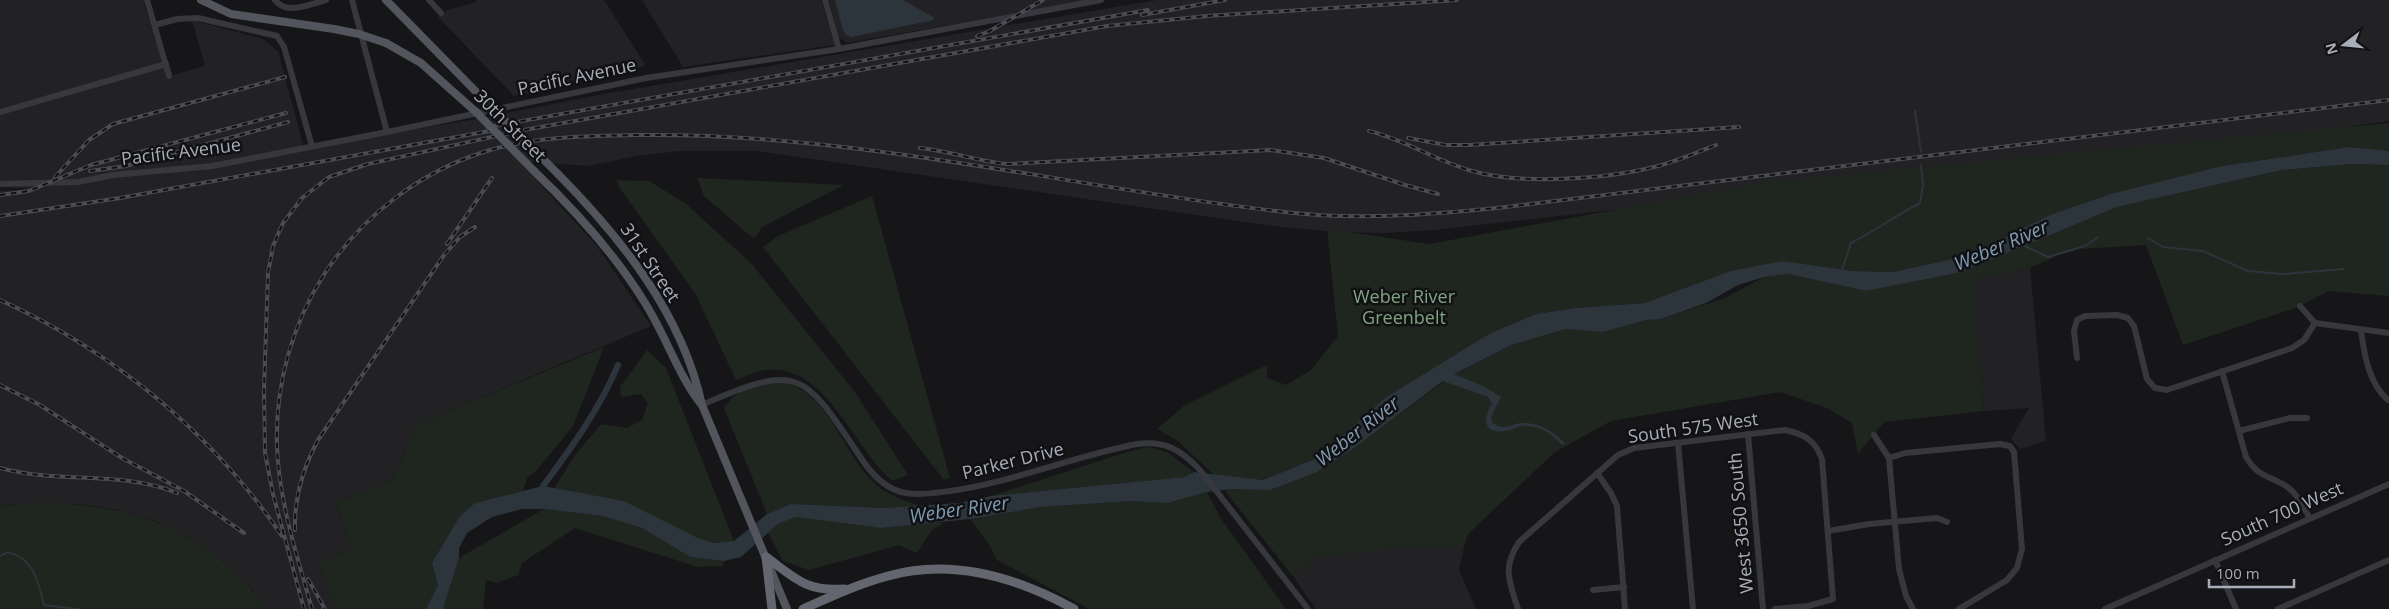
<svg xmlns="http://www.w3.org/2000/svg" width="2389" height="609" viewBox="0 0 2389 609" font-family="'Open Sans',sans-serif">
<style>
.built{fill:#222225}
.green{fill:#1e261f}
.water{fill:#2c353c}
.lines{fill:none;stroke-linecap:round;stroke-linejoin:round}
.stream{stroke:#2c353c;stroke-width:2}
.canal{stroke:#2c353c;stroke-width:6}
.minor{stroke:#37383d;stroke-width:6}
.major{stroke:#53555c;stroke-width:8}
.highway{stroke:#63666e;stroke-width:9}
.rail-casing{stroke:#4a4c52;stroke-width:4}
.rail{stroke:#111113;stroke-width:2;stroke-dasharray:5.5;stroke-linecap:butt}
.major-bridge{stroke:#53555c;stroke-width:8}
.labels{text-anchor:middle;stroke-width:5;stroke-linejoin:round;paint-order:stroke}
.street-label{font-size:18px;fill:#a8adb8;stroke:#111113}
.park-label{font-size:18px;fill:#7fa381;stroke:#111113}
.water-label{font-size:19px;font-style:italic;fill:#7f9bb3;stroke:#111113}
</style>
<rect width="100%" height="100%" fill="#161618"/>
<!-- built -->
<g class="built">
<path d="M 0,0 L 143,0 L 162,61 L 168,60 L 173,75 L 205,66 L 192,20 L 263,39 L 278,51 L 304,148 L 476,119 L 598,95 L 1157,0 L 2389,0 L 2389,121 L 2324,130 L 1434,230 L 1384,233 L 1336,232 L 1272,226 L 757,151 L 680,151 L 636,156 L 588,166 L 519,161 L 597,246 L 651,326 L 416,425 L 393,480 L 336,502 L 351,550 L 319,561 L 336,609 L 267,609 L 251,588 L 222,560 L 190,538 L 155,521 L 117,510 L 88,505 L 43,503 L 0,505 L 0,191 L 36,189 L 0,187 Z"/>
<path d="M 477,0 L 604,0 L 646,66 L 514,96 L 438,17 L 447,10 L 477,2 Z"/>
<path d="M 642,0 L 821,0 L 835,45 L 683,67 Z"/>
<path d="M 829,0 L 1091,0 L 847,43 L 839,38 Z"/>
<path d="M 2030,268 L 2046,441 L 2020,449 L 2011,439 L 2029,408 L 1984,411 L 1972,279 Z"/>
<path d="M 1409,546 L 1464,547 L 1459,570 L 1476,609 L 1316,609 L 1292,575 L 1320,556 Z"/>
</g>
<!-- green -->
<g class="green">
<path d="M 2389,123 L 2389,151 L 2349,147 L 2222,166 L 1994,243 L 1957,258 L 1893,272 L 1853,271 L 1783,261 L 1711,280 L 1645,303 L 1576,308 L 1536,314 L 1385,398 L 1317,458 L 1263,480 L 1215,476 L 1178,441 L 1157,429 L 1185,405 L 1267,365 L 1267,378 L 1286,385 L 1311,370 L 1338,336 L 1327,229 L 1429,244 L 1767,182 Z"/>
<path d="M 2352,164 L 2389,165 L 2389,296 L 2329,291 L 2296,308 L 2183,345 L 2146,245 L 2080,249 L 2061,254 L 2030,268 L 1973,279 L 1984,411 L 1884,422 L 1858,454 L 1852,423 L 1827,408 L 1780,392 L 1611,421 L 1555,452 L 1468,534 L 1464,547 L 1408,547 L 1320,556 L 1292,575 L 1225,491 L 1233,488 L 1270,490 L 1315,473 L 1353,449 L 1454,374 L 1511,345 L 1566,329 L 1603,332 L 1646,320 L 1661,319 L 1725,298 L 1764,277 L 1788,274 L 1866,291 L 1962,272 L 2117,207 L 2282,170 Z"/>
<path d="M 697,178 L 844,185 L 762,227 L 754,239 L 704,196 Z"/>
<path d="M 616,180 L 649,181 L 685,203 L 751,263 L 855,392 L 908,475 L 892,481 C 853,447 825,362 765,370 C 756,371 745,377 736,380 L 695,293 L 621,190 Z"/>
<path d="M 872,196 L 950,478 L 944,480 L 763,247 L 778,236 Z"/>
<path d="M 604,347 L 573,426 L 537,470 L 527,478 L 523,491 L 475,503 L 432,563 L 438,585 L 426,609 L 336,609 L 319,561 L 351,550 L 336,502 L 393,480 L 416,425 Z"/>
<path d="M 647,350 L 666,368 L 734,541 L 714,543 L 696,537 L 624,501 L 554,489 L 575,455 L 601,424 L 627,428 L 642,420 L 648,403 L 641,394 L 621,397 L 620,387 Z"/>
<path d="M 782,381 C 834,396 841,455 879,487 C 890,496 908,501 922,507 L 886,508 L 791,504 L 767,514 L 724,408 C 738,386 758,385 782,381 Z"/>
<path d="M 1149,447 L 1167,452 L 1194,472 L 1186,477 L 991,496 L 1127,452 Z"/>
<path d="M 1207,492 L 1220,517 L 1286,609 L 1089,609 L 997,560 L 990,546 L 970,519 L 1041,507 L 1131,501 L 1169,503 Z"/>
<path d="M 43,503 C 136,504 211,532 267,609 L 0,609 L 0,505 Z"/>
<path d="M 544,509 L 602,516 L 642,528 L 690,557 L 724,561 L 723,566 L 698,567 L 575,528 L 522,563 L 518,575 L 497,583 L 486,580 L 483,609 L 443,609 L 459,558 Z"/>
<path d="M 796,517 L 881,528 L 936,522 L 944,523 L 932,530 L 917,553 L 899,545 L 809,570 L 783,561 L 768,532 L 778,524 Z"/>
</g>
<!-- water -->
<g class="water">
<path d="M 835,0 L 903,0 L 933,17 L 934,20 L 851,37 L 846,35 L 843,30 Z"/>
<path d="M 2349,147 L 2389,151 L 2389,165 L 2352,164 L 2282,170 L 2117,207 L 1962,272 L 1866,291 L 1788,274 L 1764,277 L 1738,285 L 1706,303 L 1661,319 L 1646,320 L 1603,332 L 1566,329 L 1511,345 L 1454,374 L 1481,385 L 1501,397 L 1491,417 L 1492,422 C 1504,432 1509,424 1522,423 C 1539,422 1553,431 1565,443 L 1562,445 C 1553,434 1537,424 1521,426 C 1518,426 1514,430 1510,430 C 1485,436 1481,422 1492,403 L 1488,397 L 1443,381 L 1353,449 L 1315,473 L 1270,490 L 1233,489 L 1207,492 L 1168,503 L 1131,501 L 1041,507 L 970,519 L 881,528 L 796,517 L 778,524 L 741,557 L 724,561 L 690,557 L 642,528 L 602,516 L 544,509 L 522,509 L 492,517 L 467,533 L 459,548 L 459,558 L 443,609 L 426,609 L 438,585 L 432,563 L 460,516 L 475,503 L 543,486 L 624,501 L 696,537 L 714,543 L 734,541 L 767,514 L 791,504 L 886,508 L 959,503 L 991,496 L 1185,477 L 1194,472 L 1263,480 L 1317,458 L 1385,398 L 1489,334 L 1536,314 L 1576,308 L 1645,303 L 1731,271 L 1783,261 L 1853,271 L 1893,272 L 1957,258 L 1994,243 L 2050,215 L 2111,194 L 2222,166 Z"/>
</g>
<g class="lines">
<!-- stream -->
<g class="stream">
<path d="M 1915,111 L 1921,152"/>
<path d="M 2148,238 L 2163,247 L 2203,251 L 2248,271 L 2283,274 L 2344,269"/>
<path d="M 2025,246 L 2048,257 L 2085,246 L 2098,237"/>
<path d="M 1842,270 L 1851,243 C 1875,231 1896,215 1920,203 L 1923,185 L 1921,165"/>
<path d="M 0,556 L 8,552 C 34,559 38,581 44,605 L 78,609"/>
</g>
<!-- canal -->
<path class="canal" d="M 541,494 L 543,486 C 572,447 599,410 618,365"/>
<!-- minor -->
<g class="minor">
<path d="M 147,0 L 169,76"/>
<path d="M 275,0 C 287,16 310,4 326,0"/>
<path d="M 352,0 L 387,132"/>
<path d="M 429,0 L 441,13"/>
<path d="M 825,0 L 839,49"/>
<path d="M 155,25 L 177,19 L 198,18 L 277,36 L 284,47 L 312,146"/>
<path d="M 0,112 L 166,64"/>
<path d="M 0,184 L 78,182 L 113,175 L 212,166 L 387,132 L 646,78 L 839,49 L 1101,0"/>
<path d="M 2300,306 L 2315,323 L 2389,333"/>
<path d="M 2361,330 C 2364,354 2369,384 2388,400"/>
<path d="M 2077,358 L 2074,331 L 2077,320 L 2085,316 L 2117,315 L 2128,318 L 2134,326 L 2147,379 L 2155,388 L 2167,390 L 2292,348 L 2304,340 L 2315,323"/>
<path d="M 2222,371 L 2246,457 C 2258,477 2268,475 2286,486 C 2297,493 2303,506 2309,517"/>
<path d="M 702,405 C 801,361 804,373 861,458 C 871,473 883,487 901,492 C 916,496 934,493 950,491 C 1014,482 1074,456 1137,444 C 1165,440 1181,450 1200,470 L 1308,609"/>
<path d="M 2239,431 L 2290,418 L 2307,418"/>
<path d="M 1748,434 L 1763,609"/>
<path d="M 1874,435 L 1889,458 L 1899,569 L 1906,596 L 1913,609"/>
<path d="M 1678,443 L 1693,609"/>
<path d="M 1889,458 L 1905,453 L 2000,444 L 2010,446 L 2014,452 L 2022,549 L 2017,568 L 2007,580 L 1959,609"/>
<path d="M 1597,473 L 1611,493 L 1617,506 L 1625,609"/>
<path d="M 1828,531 L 1869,524 L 1937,518 L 1947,522"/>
<path d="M 2215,560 L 2236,609"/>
<path d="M 1593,590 L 1624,587"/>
<path d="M 1518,609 C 1509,581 1502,568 1519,542 L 1618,455 L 1634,448 L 1785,430 C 1804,434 1815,440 1822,459 L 1833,599 L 1808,606 L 1775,609"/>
<path d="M 2105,609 L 2389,484"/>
<path d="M 2278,609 L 2389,560"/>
</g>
<!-- major -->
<g class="major">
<path d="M 201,0 L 231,14 L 334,29"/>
<path d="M 386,0 L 493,109"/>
<path d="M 386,43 L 421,63 L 476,112"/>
<path d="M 534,171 C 576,211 615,254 645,303 C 666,336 677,373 701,404"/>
<path d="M 558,174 C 622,239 682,314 702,405 L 787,609"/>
</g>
<!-- highway -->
<g class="highway">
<path d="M 766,557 C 795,578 806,592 844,589"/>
<path d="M 766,557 L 772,609"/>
<path d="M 803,609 C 830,597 858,584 888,576 C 952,558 1018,578 1074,609"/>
</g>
<!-- rail casing -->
<g class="rail-casing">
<g id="rail">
<path d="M 1142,15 L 1225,0"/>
<path d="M 977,36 L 990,31 L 1043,0"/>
<path d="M 488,127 L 1148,10"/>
<path d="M 1369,131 C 1406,140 1436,161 1472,171 C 1519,185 1607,179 1654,167 C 1675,162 1696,153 1716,145"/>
<path d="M 1408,138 L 1446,145 L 1469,145 L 1739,127"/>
<path d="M 920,148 C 949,151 977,161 1007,164 L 1271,150 L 1324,158 L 1405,185 L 1438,194"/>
<path d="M 90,171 L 126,166 L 288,122"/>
<path d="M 55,177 L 89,140 L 113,124 L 285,77"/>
<path d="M 0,195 L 29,191 L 91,165 L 286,113"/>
<path d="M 0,216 L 120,198 L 495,130"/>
<path d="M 447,244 L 492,178"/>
<path d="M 0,300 C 113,351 212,433 282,536"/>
<path d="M 0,385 L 40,405 L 122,458 L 184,491 L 244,533"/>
<path d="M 0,468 C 58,484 121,470 177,493"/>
<path d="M 295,530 C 294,497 303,468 318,440 L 444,255 L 460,237 L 475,227"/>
<path d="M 308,579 L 325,609"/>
<path d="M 304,609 L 273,494 L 265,453 L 264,389 L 268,273 L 273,246 L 283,223 L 302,198 L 329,177 L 368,164 L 524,130 L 1107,26 L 1207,16 L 1457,0"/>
<path d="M 312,609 C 297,556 279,502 277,446 C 275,385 292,324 325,273 C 363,215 421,171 487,151 C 536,136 587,136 637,135 C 852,132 1063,186 1276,211 C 1353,221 1429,215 1506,207 L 2389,100"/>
</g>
</g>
<!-- rail -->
<use href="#rail" class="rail"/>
<!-- major-bridge -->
<g class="major-bridge">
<path d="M 334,29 L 359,34 L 386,43"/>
<path d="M 493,109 L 558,174"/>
<path d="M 476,112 L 534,171"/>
</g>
</g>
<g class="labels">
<!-- street labels -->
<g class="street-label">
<text transform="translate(577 77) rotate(-12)" y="6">Pacific Avenue</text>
<text transform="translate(510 126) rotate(45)" y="6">30th Street</text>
<text transform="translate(181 152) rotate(-7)" y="6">Pacific Avenue</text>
<text transform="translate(650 263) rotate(56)" y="6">31st Street</text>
<text transform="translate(1693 428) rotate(-8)" y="6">South 575 West</text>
<text transform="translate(1013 461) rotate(-14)" y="6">Parker Drive</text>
<text transform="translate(2282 514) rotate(-24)" y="6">South 700 West</text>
<text transform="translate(1741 523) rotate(-95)" y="6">West 3650 South</text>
</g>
<!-- park labels -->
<g class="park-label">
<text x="1404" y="303">Weber River<tspan x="1404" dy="21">Greenbelt</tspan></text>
</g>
<!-- water labels -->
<g class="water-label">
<text transform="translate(2001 245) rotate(-23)" y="7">Weber River</text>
<text transform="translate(1357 431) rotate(-38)" y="7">Weber River</text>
<text transform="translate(959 509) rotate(-8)" y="7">Weber River</text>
</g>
</g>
<!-- north arrow -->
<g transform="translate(2344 45) rotate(254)" stroke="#111113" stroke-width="4" paint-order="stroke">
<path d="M0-4L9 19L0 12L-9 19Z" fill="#a8adb8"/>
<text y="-8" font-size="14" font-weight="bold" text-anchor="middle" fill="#a8adb8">N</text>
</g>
<!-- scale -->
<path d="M2209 579v8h85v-8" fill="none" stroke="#a8adb8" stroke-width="2.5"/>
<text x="2216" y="579" font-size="15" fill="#a8adb8" stroke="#111113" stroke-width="4" paint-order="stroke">100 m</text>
</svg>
